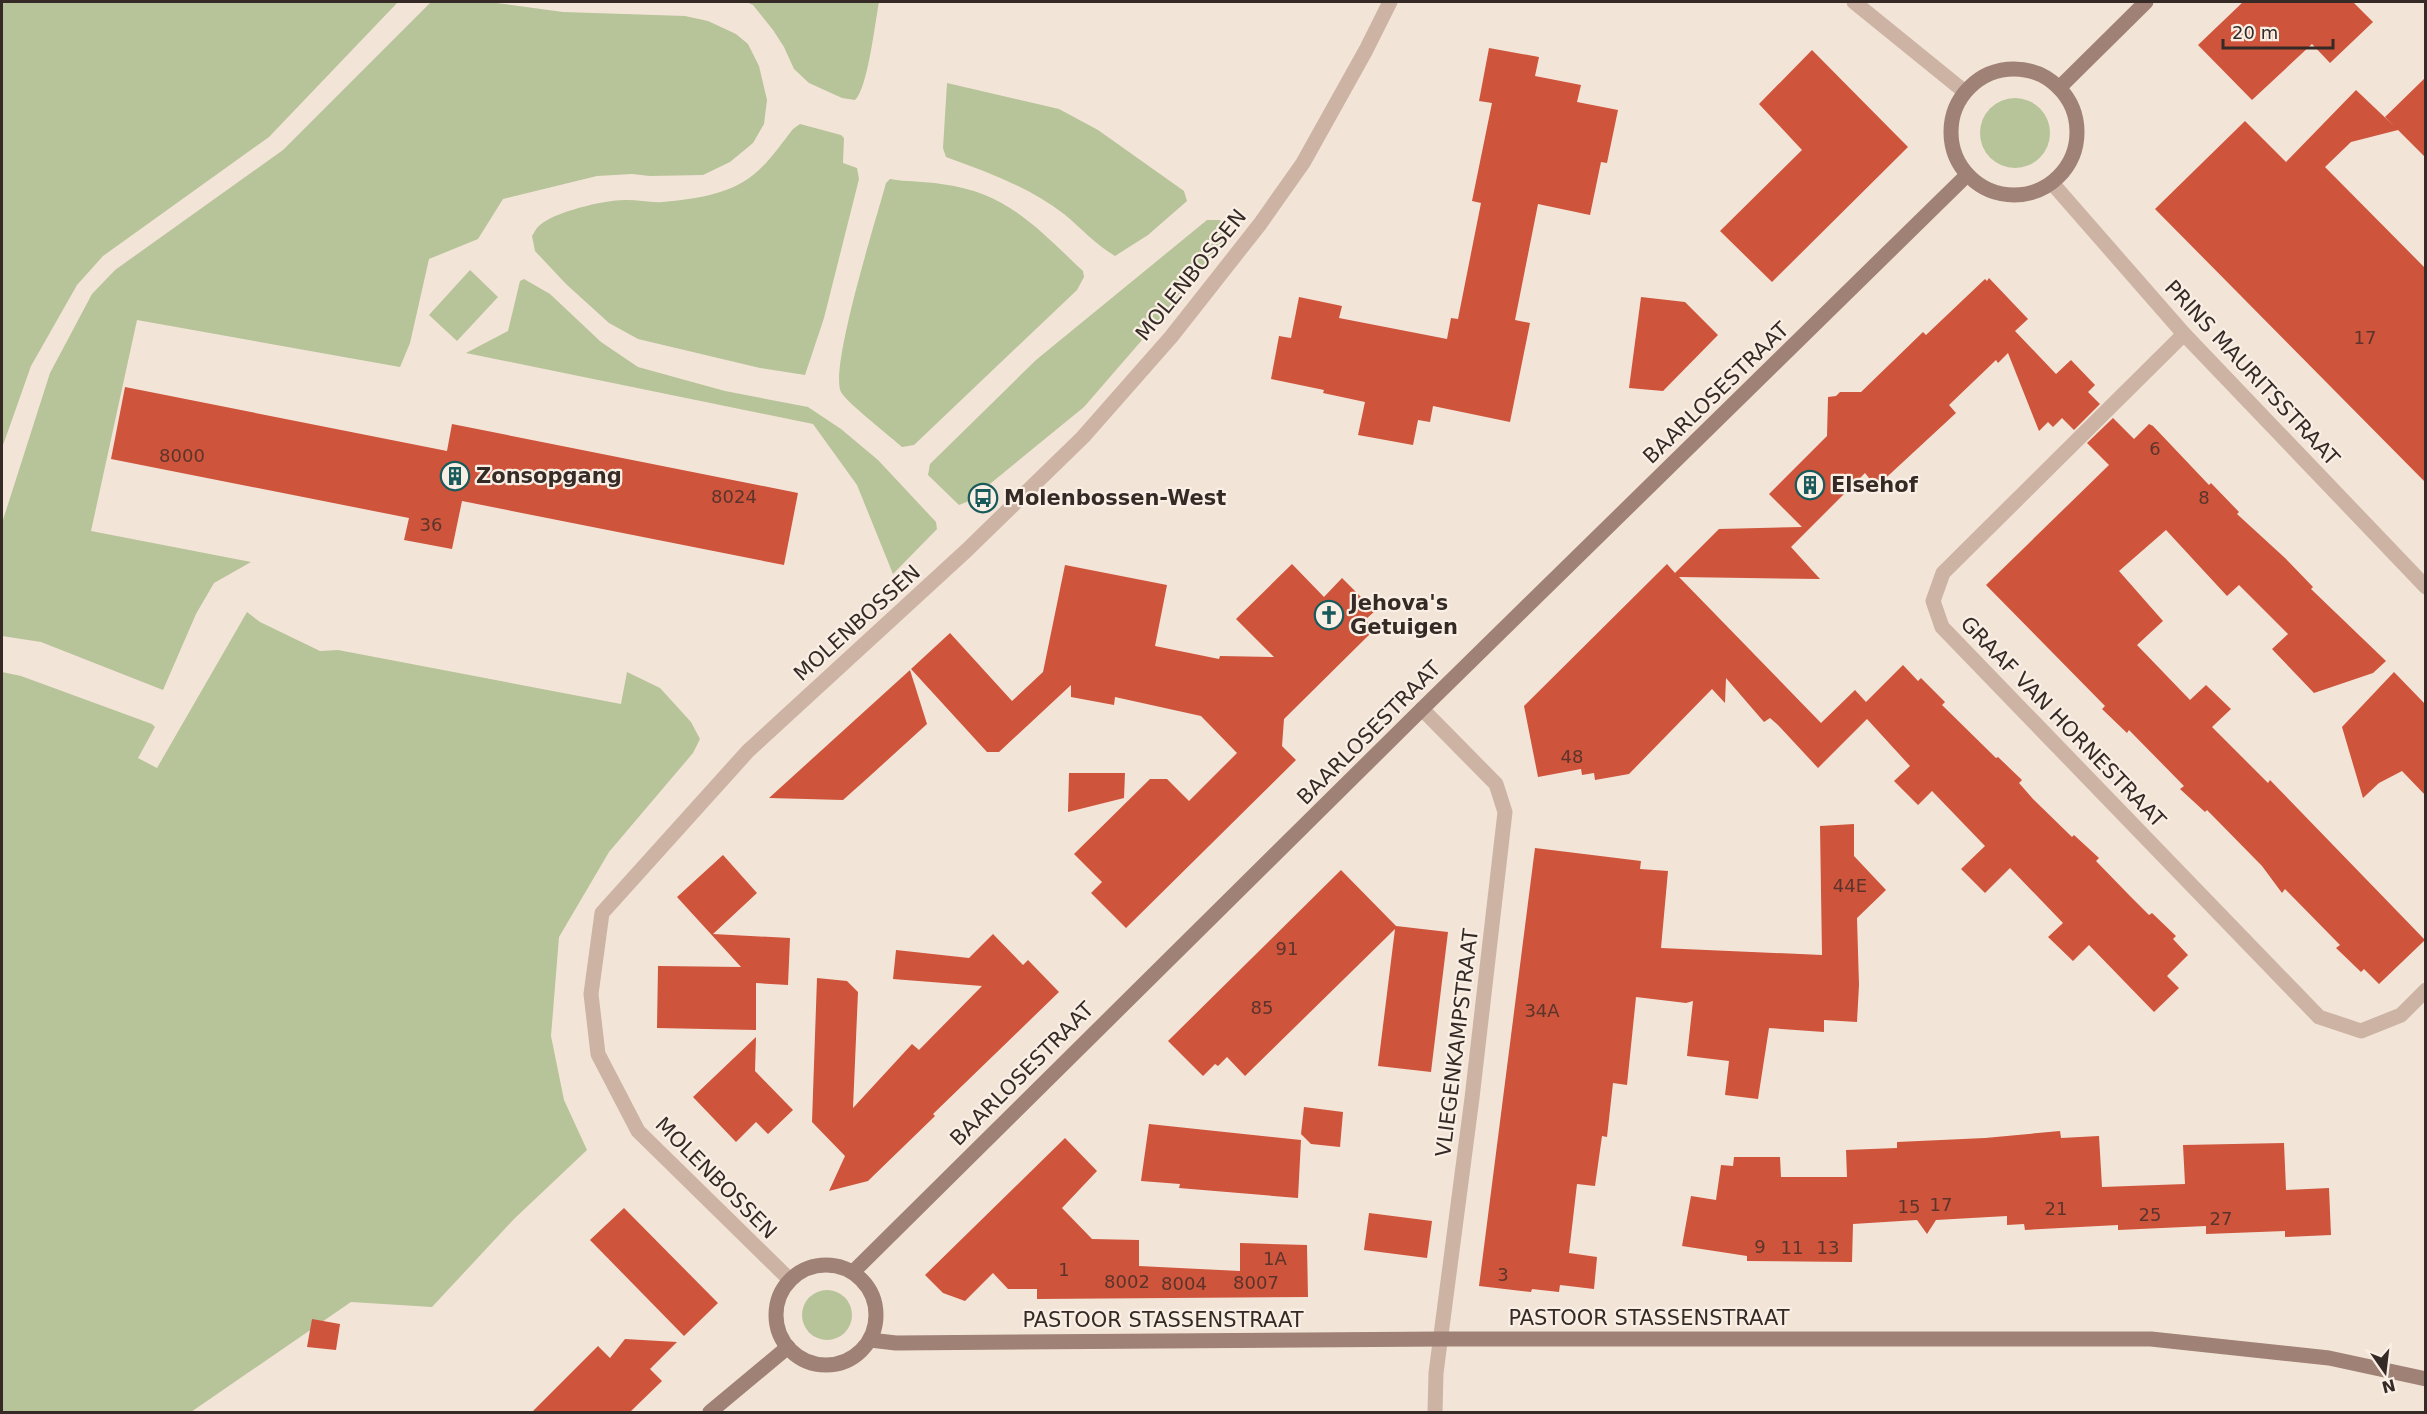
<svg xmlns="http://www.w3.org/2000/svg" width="2427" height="1414" viewBox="0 0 2427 1414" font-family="'DejaVu Sans',sans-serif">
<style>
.green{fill:#b7c398}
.building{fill:#ce543b}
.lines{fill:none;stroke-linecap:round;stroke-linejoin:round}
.street{stroke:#ccb3a4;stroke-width:15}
.secondary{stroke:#9f8175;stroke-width:15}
.labels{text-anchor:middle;stroke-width:4.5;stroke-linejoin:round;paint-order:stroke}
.number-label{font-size:18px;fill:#5c342b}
.street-label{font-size:21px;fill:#362a26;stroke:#faefe5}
.poi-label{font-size:21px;font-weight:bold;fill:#362a26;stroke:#faefe5;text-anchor:start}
</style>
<rect width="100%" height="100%" fill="#f3e4d8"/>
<!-- green -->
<g class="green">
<path d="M 2,2 L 398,2 L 269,137 L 103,256 L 77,285 L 31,366 L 2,448 Z"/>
<path d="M 431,2 L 489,2 L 563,12 L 685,16 L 708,21 L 736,34 L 748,44 L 759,66 L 767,100 L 764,124 L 753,143 L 730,162 L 703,175 L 650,176 L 632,174 L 597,176 L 503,199 L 478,239 L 429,259 L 410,343 L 400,367 L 137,320 L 91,531 L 251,562 L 214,583 L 196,614 L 163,690 L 41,642 L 2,636 L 2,523 L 50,373 L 92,294 L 115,270 L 283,150 Z"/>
<path d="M 746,2 L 879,2 C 875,22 868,88 855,100 L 842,98 L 809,83 L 794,69 L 784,47 L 773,30 L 753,5 Z"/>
<path d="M 947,83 L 1059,109 L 1098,130 L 1184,191 L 1187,201 L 1148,235 L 1115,256 C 1096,245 1081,228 1064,214 C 1029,187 987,172 946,157 L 943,148 Z"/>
<circle cx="2015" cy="133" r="35"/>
<path d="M 800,124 L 841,135 L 844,138 L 843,163 L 857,168 L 859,179 L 824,318 L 805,375 L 760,368 L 638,339 L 609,323 L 566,284 L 535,251 L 532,236 C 534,233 536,228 540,225 C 554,212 607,199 627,200 C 639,200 651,203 663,202 C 688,200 722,195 743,182 C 764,170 778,148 793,129 Z"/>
<path d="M 890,179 C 907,182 924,181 941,184 C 1007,192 1037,228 1083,271 L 1084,277 L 1077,290 L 914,445 L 902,447 C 892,438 845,401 841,392 C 829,368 877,217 886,183 Z"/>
<path d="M 1207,220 L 1219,220 L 1224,222 L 1225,239 L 1168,310 L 1084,407 L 969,501 L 959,505 L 928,475 L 930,464 L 1036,360 Z"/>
<path d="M 470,270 L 498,297 L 457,341 L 429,315 Z"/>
<path d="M 524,279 L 550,294 L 601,342 L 638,367 L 725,391 L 808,407 L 841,429 L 878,460 L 936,522 L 937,529 L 893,574 L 857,485 L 813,424 L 466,353 L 508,331 L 520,281 Z"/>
<path d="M 247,612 L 260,622 L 320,651 L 338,650 L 621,704 L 627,672 L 660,688 L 691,722 L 700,739 L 693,753 L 609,852 L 559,937 L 551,1036 L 564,1100 L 587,1150 L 514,1219 L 432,1307 L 351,1302 L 191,1412 L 2,1412 L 2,672 L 21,676 L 152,724 L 155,727 L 138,758 L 157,768 Z"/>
<circle cx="827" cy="1315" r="25"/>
</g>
<!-- building -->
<g class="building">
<path d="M 2243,2 L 2353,2 L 2373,22 L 2330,63 L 2312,44 L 2252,100 L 2198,45 Z"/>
<path d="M 1489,48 L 1539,57 L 1535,76 L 1581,85 L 1577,102 L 1618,110 L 1607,163 L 1601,162 L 1590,215 L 1538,204 L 1515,320 L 1530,323 L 1510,422 L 1433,406 L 1430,422 L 1418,420 L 1413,445 L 1358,435 L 1365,402 L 1323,393 L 1324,390 L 1271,379 L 1279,336 L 1291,338 L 1299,297 L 1342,306 L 1339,318 L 1447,339 L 1451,318 L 1458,319 L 1481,203 L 1472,201 L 1492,103 L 1479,101 Z"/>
<path d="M 1812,50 L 1908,147 L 1772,282 L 1720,231 L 1802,150 L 1759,104 Z"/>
<path d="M 2426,77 L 2426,158 L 2398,130 L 2351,142 L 2325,167 L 2426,269 L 2426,483 L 2155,209 L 2245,121 L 2286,162 L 2356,90 L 2395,127 L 2385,117 Z"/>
<path d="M 1989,278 L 2028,319 L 2015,331 L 2056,374 L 2071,360 L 2095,385 L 2088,392 L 2100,404 L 2074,430 L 2062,418 L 2053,427 L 2048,422 L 2039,431 L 2008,353 L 1998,363 L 1996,360 L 1949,405 L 1956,413 L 1876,487 L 1865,473 L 1791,547 L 1820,579 L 1679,577 L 1821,723 L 1855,690 L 1866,702 L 1903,665 L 1918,681 L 1921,678 L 1945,702 L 1942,705 L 1996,758 L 1998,757 L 2022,780 L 2019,783 L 2033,799 L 2072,837 L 2074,835 L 2099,858 L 2096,861 L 2130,896 L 2149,915 L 2152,913 L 2176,936 L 2173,939 L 2188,955 L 2167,976 L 2179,988 L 2154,1012 L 2089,945 L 2073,961 L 2048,937 L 2063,923 L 2010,868 L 1985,893 L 1961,869 L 1985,846 L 1932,791 L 1918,805 L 1894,781 L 1910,766 L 1867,719 L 1818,768 L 1778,725 L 1770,718 L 1764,722 L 1726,678 L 1725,703 L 1712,689 L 1629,774 L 1595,780 L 1594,773 L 1582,775 L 1581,769 L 1538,777 L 1524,706 L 1667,564 L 1675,573 L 1719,529 L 1802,527 L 1769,494 L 1827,436 L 1828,397 L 1836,396 L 1840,392 L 1861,392 L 1923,332 L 1926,335 L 1985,279 L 1987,281 Z"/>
<path d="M 1641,297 L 1685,302 L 1718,335 L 1663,391 L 1629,388 Z"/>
<path d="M 125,387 L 447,451 L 452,424 L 798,493 L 784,565 L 462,501 L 452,549 L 404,540 L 409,518 L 111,459 Z"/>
<path d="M 2113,418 L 2134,439 L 2149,424 L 2153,426 L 2209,485 L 2211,483 L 2239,512 L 2237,514 L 2285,558 L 2313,587 L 2311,589 L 2386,661 L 2373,673 L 2314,693 L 2272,649 L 2288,634 L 2239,585 L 2227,596 L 2166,530 L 2119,571 L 2163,621 L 2137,645 L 2190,700 L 2206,685 L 2231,709 L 2212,727 L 2268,783 L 2270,780 L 2425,940 L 2379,984 L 2364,969 L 2361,972 L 2336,948 L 2340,945 L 2285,889 L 2282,893 L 2262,866 L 2207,810 L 2205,812 L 2180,789 L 2184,786 L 2129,730 L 2127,733 L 2102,709 L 2105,706 L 1986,585 L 2109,465 L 2087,443 Z"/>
<path d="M 1292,564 L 1324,597 L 1342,578 L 1375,611 L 1365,620 L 1375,629 L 1284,719 L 1282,746 L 1296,760 L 1126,928 L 1091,893 L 1102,882 L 1074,854 L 1150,779 L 1167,779 L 1189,801 L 1237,753 L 1201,716 L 1115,697 L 1114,705 L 1071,697 L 1071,685 L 999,752 L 987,752 L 911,669 L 950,633 L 1012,701 L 1043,672 L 1065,565 L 1167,585 L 1155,646 L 1219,659 L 1220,656 L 1274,657 L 1236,619 Z"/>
<path d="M 910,670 L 927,724 L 871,775 L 843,800 L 769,798 Z"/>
<path d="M 2394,672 L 2426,705 L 2426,796 L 2402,771 L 2379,783 L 2363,798 L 2342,727 Z"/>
<path d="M 1069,773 L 1125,773 L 1124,798 L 1068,812 Z"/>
<path d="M 1854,824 L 1854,856 L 1886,890 L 1857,918 L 1859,985 L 1857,1022 L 1824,1020 L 1824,1032 L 1769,1028 L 1758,1099 L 1725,1095 L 1729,1061 L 1687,1056 L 1693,1001 L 1686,1003 L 1636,997 L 1627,1085 L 1613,1083 L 1607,1137 L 1602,1136 L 1595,1186 L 1577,1184 L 1569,1253 L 1597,1257 L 1594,1289 L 1560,1285 L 1559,1292 L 1532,1289 L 1531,1292 L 1479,1286 L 1535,848 L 1641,861 L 1640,869 L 1668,871 L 1661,948 L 1822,955 L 1820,826 Z"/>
<path d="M 723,855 L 757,893 L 713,934 L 790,938 L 788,985 L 756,983 L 756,1030 L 657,1028 L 658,966 L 741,967 L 677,897 Z"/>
<path d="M 1341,870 L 1396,926 L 1448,932 L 1431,1072 L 1378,1066 L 1395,929 L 1245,1076 L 1227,1057 L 1218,1066 L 1215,1064 L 1203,1076 L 1168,1041 Z"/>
<path d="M 993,934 L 1023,965 L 1028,960 L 1059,992 L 933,1114 L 935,1116 L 868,1181 L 829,1191 L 845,1156 L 812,1122 L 817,978 L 847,981 L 858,992 L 853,1108 L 912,1044 L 919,1050 L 982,986 L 893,979 L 896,950 L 969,958 Z"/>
<path d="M 756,1037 L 755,1071 L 793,1110 L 768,1134 L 756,1122 L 736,1142 L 693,1097 Z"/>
<path d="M 1304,1107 L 1343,1112 L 1340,1147 L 1311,1144 L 1301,1134 Z"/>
<path d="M 1149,1124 L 1301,1140 L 1298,1198 L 1179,1188 L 1180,1184 L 1141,1181 Z"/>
<path d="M 2060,1131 L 2061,1138 L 2099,1136 L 2102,1187 L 2185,1184 L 2183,1145 L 2284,1143 L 2286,1190 L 2329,1188 L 2331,1235 L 2285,1237 L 2285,1231 L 2206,1234 L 2206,1226 L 2118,1230 L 2118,1225 L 2025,1230 L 2024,1224 L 2007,1225 L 2007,1216 L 1936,1220 L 1927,1234 L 1917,1220 L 1853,1224 L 1852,1262 L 1747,1261 L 1747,1256 L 1682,1246 L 1691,1196 L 1716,1200 L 1721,1165 L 1733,1166 L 1734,1157 L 1780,1157 L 1781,1177 L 1847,1177 L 1846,1150 L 1897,1148 L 1897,1142 L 1985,1138 Z"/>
<path d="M 1065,1138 L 1097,1171 L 1062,1208 L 1092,1239 L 1139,1240 L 1139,1266 L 1240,1271 L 1240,1243 L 1307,1245 L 1308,1297 L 1037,1299 L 1037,1289 L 1008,1289 L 993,1273 L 965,1301 L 943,1293 L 925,1275 Z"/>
<path d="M 624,1208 L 718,1303 L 684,1336 L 590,1240 Z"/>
<path d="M 1369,1213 L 1432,1221 L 1427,1258 L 1364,1250 Z"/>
<path d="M 312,1319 L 340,1324 L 336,1350 L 307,1347 Z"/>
<path d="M 625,1339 L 677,1342 L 650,1369 L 662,1381 L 629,1413 L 531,1413 L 598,1346 L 610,1358 Z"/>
</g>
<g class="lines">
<!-- street -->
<g class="street">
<path d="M 1854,2 L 1965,92"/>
<path d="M 2052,183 L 2184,334 L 2426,587"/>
<path d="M 2184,334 L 1943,573 L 1933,601 L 1942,627 L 2319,1017 L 2361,1031 L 2401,1015 L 2426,990"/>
<path d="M 1422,709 L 1496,784 L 1505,812 L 1472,1098 L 1436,1373 L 1435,1412"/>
<path d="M 790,1280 L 638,1131 L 598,1054 L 591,994 L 602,913 L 748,751 L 967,550 L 1083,437 L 1171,337 L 1260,224 L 1303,163 L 1366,50 L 1390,2"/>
</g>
<!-- secondary -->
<g class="secondary">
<circle cx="2014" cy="132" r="63"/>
<path d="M 2059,88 L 2146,2"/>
<circle cx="826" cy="1315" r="50"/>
<path d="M 853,1272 L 1422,709 L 1967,175"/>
<path d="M 870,1340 L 896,1343 L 1441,1339 L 2151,1339 L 2329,1358 L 2426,1379"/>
<path d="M 710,1412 L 788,1347"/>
</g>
</g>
<!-- icons -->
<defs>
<g id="building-ring" transform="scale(1.5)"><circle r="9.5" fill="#faefe5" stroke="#195a5a" stroke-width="1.5"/><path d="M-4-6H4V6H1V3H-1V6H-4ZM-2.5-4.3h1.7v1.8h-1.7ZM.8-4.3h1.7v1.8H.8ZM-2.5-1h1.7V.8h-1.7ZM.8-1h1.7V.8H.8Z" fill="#195a5a"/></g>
<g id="bus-ring" transform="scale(1.5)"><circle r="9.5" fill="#faefe5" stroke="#195a5a" stroke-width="1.5"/><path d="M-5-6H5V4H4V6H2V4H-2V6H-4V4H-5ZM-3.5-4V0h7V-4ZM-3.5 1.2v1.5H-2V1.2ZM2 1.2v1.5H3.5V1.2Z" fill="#195a5a"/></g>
<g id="church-ring" transform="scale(1.5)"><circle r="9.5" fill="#faefe5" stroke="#195a5a" stroke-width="1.5"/><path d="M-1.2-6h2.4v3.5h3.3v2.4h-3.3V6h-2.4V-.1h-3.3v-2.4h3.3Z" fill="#195a5a"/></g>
</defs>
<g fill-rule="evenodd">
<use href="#building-ring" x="455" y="476"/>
<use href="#building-ring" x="1810" y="485"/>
<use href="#bus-ring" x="983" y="498"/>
<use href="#church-ring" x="1329" y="615"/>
</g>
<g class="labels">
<!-- number labels -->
<g class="number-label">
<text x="2365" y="344">17</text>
<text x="2155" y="455">6</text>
<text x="182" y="462">8000</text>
<text x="734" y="503">8024</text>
<text x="2204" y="504">8</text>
<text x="431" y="531">36</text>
<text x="1572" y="763">48</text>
<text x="1850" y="892">44E</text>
<text x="1287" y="955">91</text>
<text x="1262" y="1014">85</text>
<text x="1542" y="1017">34A</text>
<text x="1941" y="1211">17</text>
<text x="1909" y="1213">15</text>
<text x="2056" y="1215">21</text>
<text x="2150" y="1221">25</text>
<text x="2221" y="1225">27</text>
<text x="1760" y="1253">9</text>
<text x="1792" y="1254">11</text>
<text x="1828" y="1254">13</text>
<text x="1275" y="1265">1A</text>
<text x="1064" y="1276">1</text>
<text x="1503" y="1281">3</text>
<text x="1127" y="1288">8002</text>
<text x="1256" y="1289">8007</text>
<text x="1184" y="1290">8004</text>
</g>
<!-- street labels -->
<g class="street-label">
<text transform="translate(1191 275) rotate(-51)" y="7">MOLENBOSSEN</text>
<text transform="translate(2252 373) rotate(47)" y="7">PRINS MAURITSSTRAAT</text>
<text transform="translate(1716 393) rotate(-44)" y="7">BAARLOSESTRAAT</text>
<text transform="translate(857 623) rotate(-42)" y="7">MOLENBOSSEN</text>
<text transform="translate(2063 722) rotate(46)" y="7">GRAAF VAN HORNESTRAAT</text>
<text transform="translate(1369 733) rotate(-45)" y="7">BAARLOSESTRAAT</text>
<text transform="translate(1457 1043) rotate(-83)" y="7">VLIEGENKAMPSTRAAT</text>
<text transform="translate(1022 1074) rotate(-45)" y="7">BAARLOSESTRAAT</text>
<text transform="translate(716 1178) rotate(45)" y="7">MOLENBOSSEN</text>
<text x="1649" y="1325">PASTOOR STASSENSTRAAT</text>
<text x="1163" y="1327">PASTOOR STASSENSTRAAT</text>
</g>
<!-- poi labels -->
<g class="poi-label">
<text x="476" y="483">Zonsopgang</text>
<text x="1831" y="492">Elsehof</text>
<text x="1004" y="505">Molenbossen-West</text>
<text x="1350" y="610">Jehova's<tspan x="1350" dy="24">Getuigen</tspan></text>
</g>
</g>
<!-- border -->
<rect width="2427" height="1414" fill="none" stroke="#362a26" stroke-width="6"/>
<!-- north arrow -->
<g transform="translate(2385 1372) rotate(166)" stroke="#faefe5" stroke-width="4.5" paint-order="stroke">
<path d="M0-4.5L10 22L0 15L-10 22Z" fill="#362a26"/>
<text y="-9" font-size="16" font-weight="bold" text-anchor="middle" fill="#362a26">N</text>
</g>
<!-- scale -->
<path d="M2223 39v9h110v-9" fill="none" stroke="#362a26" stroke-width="3"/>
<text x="2232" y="39" font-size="18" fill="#362a26" stroke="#faefe5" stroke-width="4.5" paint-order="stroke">20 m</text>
</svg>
